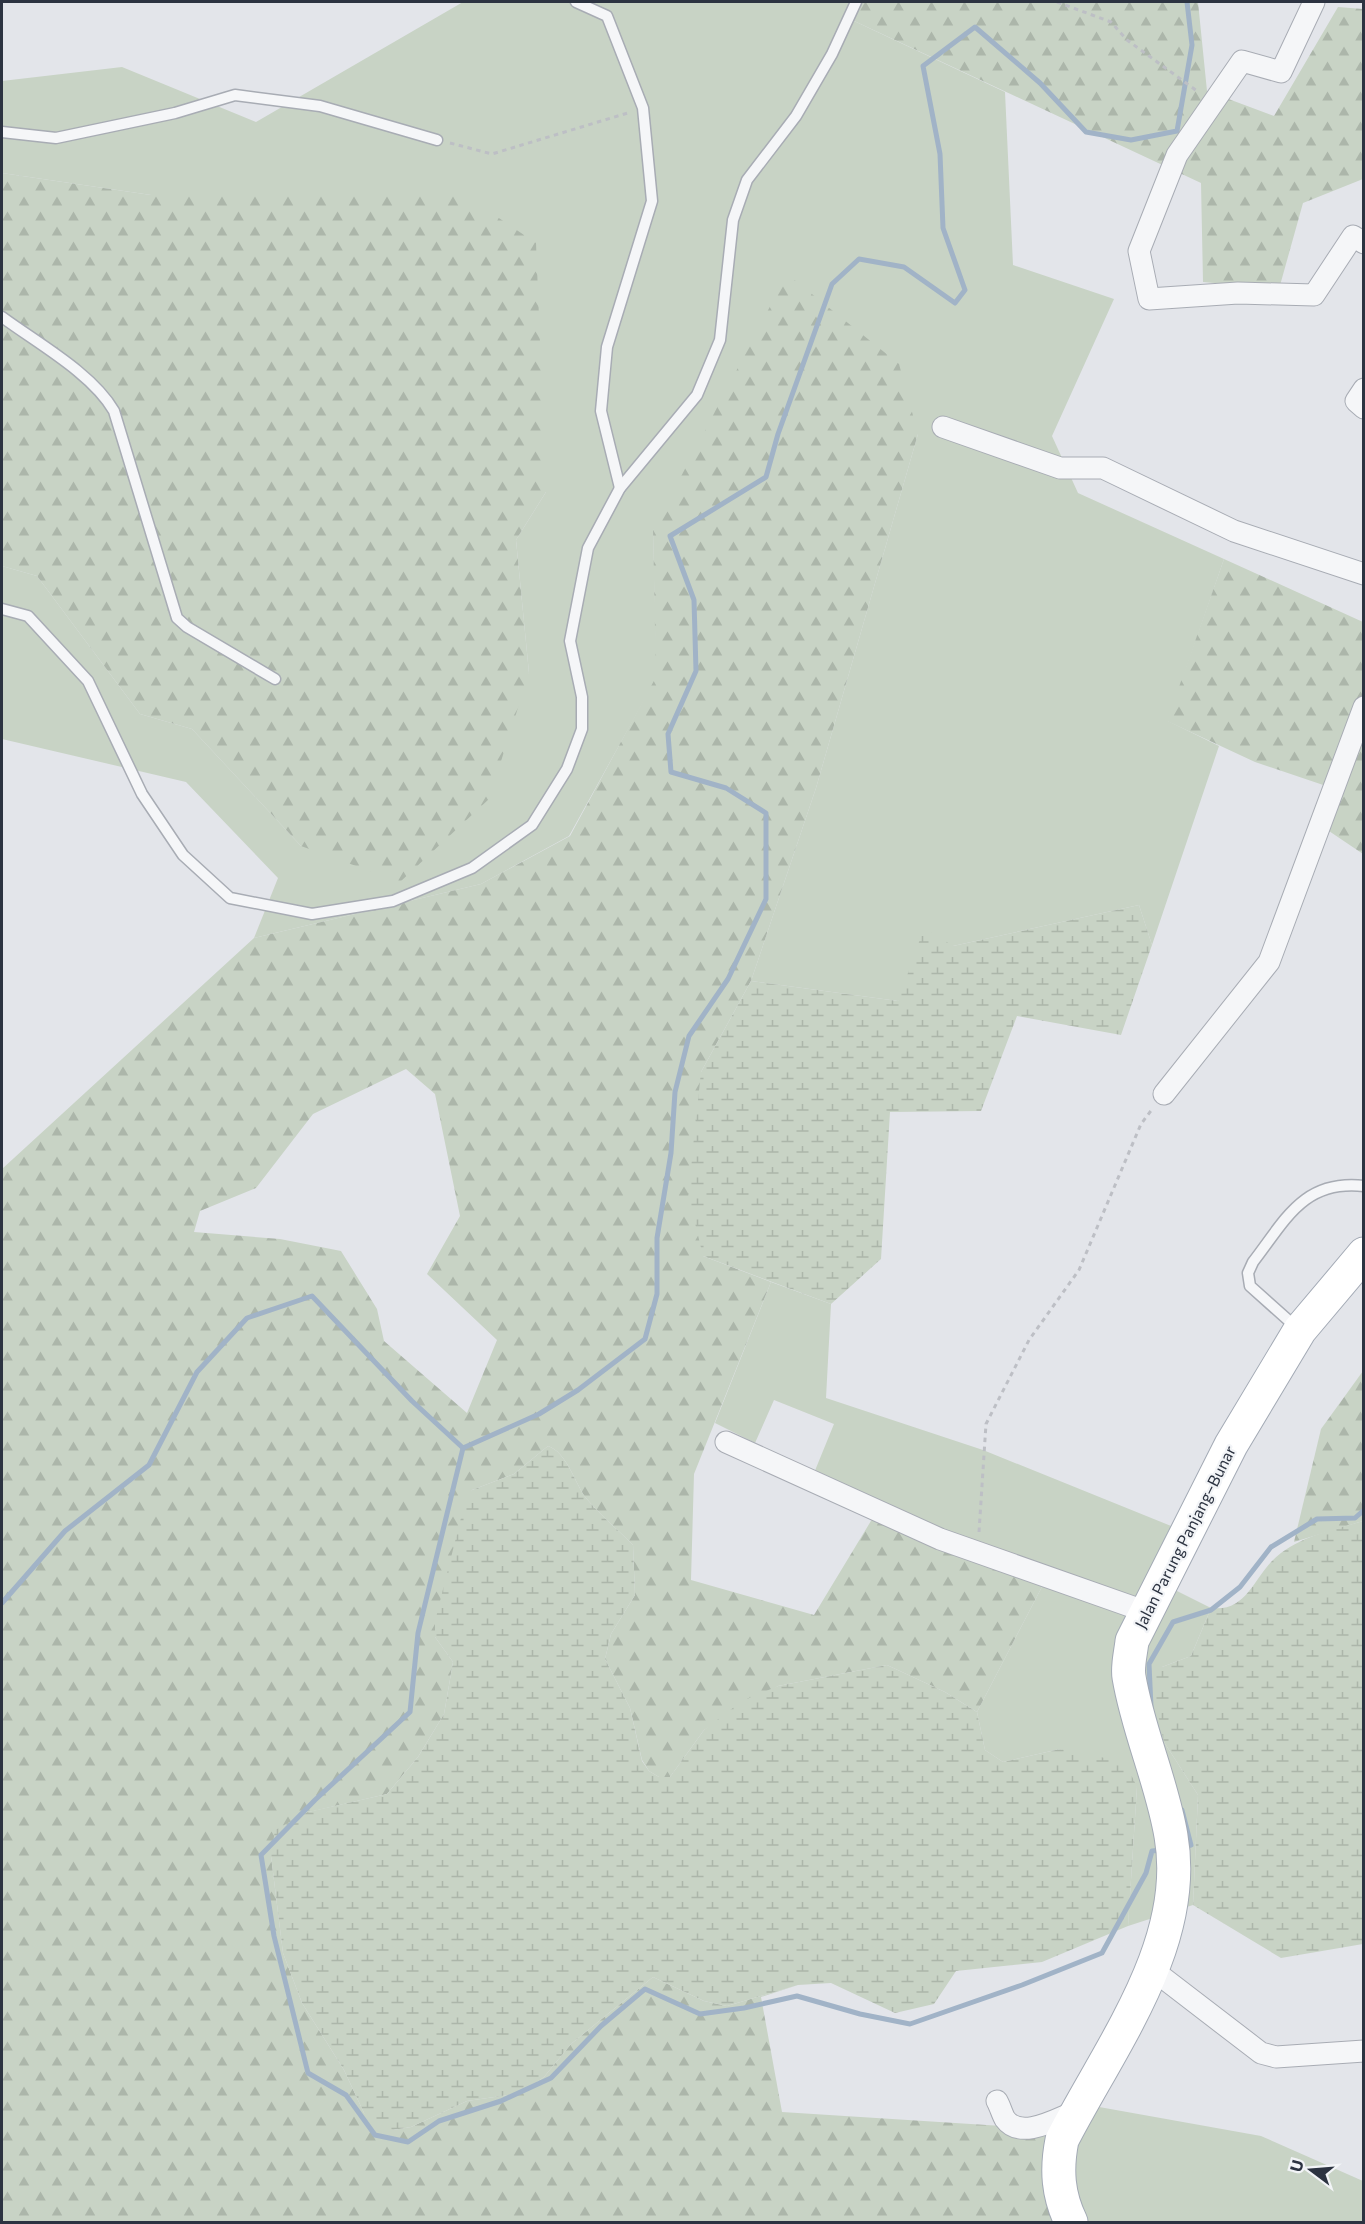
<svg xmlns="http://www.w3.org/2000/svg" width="1365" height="2224" viewBox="0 0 1365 2224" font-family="Commissioner,sans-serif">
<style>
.grass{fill:#c8d3c5}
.forest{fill:url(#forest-firs);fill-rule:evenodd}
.wetland{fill:url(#wetland-marsh)}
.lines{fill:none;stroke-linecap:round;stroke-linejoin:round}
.stream{stroke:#a1b3c7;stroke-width:5}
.lane-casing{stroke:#a8acb4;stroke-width:13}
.street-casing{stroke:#a8acb4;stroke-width:23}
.primary-casing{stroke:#a3aab5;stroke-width:35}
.path{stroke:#bdbfc5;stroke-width:3;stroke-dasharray:4.5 4.5;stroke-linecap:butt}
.lane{stroke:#f5f6f8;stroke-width:10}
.street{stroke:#f5f6f8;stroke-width:21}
.primary{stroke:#fff;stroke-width:33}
.labels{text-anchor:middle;stroke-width:4.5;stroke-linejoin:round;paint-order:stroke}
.street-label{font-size:16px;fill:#2c3341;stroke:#f2f4f7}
</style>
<defs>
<pattern id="forest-firs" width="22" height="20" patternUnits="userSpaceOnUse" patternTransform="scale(1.5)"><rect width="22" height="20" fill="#c8d3c5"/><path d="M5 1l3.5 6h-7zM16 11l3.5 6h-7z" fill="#acb6aa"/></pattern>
<pattern id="wetland-marsh" width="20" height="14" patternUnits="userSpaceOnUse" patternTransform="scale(1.5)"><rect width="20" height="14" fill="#c8d3c5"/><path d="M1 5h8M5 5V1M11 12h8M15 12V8" fill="none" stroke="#acb6aa"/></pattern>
</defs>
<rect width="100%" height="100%" fill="#e3e5ea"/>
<!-- grass -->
<g class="grass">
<path d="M 463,2 L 859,2 L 852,20 L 1005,92 L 1013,265 L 1114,299 L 1052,436 L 1078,493 L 1224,559 L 1168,721 L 1219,746 L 1152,945 L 1139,905 L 953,946 L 898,1001 L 751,981 L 816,788 L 918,434 L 653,530 L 657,677 L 569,836 L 481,884 L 254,938 L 278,878 L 186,782 L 2,739 L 2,566 L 37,576 L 140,714 L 192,729 L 301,846 L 529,673 L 516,540 L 546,492 L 151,195 L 2,173 L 2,81 L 122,67 L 256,122 Z"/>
<path d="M 771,1282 L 831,1304 L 826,1398 L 983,1450 L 1181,1530 L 1155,1580 L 1211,1608 L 1191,1656 L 1162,1667 L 1164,1742 L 1198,1795 L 1193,1905 L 1128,1926 L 1137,1787 L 1060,1749 L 1003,1762 L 985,1750 L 977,1712 L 1045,1581 L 814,1473 L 834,1424 L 774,1400 L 755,1443 L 715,1423 Z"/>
<path d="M 1088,2105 L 1261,2136 L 1363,2181 L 1363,2222 L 1080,2222 L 1065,2130 Z"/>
</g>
<!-- forest -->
<g class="forest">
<path d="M 859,2 L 1198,2 L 1207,91 L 1274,116 L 1338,7 L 1363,9 L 1363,179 L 1303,203 L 1279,289 L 1203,282 L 1201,183 L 852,20 Z"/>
<path d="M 2,173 L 151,195 L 466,196 L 536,243 L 546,492 L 516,540 L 529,673 L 489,799 L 400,882 L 301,846 L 192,729 L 140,714 L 37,576 L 2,566 Z"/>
<path d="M 787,274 L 899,364 L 918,434 L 816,788 L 751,981 L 701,1072 L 703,1256 L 771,1282 L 694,1474 L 691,1580 L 814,1615 L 880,1506 L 1045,1581 L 977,1712 L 945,1692 L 887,1665 L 778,1686 L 704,1730 L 670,1777 L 659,1777 L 649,1771 L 642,1760 L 630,1708 L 605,1659 L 611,1634 L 635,1595 L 633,1545 C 618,1530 600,1515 586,1498 C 575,1484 567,1452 548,1446 L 514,1474 L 472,1490 L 435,1637 L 453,1662 L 444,1714 L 418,1757 L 387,1794 L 309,1812 L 271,1856 L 283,1953 L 302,2003 L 344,2070 L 364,2113 L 393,2130 L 411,2127 L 467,2101 L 522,2093 L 544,2077 L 571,2044 L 653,1977 L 704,2001 L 727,2006 L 798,1985 L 761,1997 L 782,2112 L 1065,2130 L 1080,2222 L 2,2222 L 2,1169 L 254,938 L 481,884 L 570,836 L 656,677 L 653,530 ZM 406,1069 L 435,1094 L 460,1216 L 427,1274 L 497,1340 L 467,1413 L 384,1341 L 377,1309 L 341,1251 L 280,1239 L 194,1232 L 200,1211 L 256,1188 L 313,1114 Z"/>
<path d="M 1224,559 L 1363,622 L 1363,854 L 1326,829 L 1335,789 L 1255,762 L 1167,721 Z"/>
<path d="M 1363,1371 L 1363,1521 L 1294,1542 L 1321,1429 Z"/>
</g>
<!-- wetland -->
<g class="wetland">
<path d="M 1139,905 L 1152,945 L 1121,1035 L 1017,1016 L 981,1111 L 890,1112 L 881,1259 L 831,1304 L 703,1256 L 688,1194 L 701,1072 L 751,981 L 898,1001 L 924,928 L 953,946 Z"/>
<path d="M 548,1446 C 567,1452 575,1484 586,1498 C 600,1515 618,1530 633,1545 L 635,1595 L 611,1634 L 605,1659 L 630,1708 L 642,1761 L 649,1771 L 659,1777 L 670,1777 L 704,1730 L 742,1701 L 778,1686 L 887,1665 L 945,1692 L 977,1712 L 985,1750 L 1003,1762 L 1060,1749 L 1125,1762 L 1137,1787 L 1128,1926 L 1042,1962 L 956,1971 L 934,2004 L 895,2013 L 831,1983 L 798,1985 L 727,2006 L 704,2001 L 653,1977 L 571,2044 L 544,2077 L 522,2093 L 467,2101 L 411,2127 L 393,2130 L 376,2126 L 364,2113 L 344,2070 L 302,2003 L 283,1953 L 271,1856 L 275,1830 L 308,1812 L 387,1794 L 418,1757 L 444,1714 L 453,1662 L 435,1637 L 435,1621 L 466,1498 L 472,1490 L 514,1474 Z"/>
<path d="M 1363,1521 L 1363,1944 L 1281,1958 L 1193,1905 L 1198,1795 L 1164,1742 L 1156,1705 L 1155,1676 L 1162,1667 L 1191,1656 L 1211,1608 C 1245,1612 1252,1582 1272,1561 C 1297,1536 1331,1531 1363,1521 Z"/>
</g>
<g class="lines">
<!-- stream -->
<g class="stream">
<path d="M 463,1448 L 539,1414 L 578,1390 L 645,1339 L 657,1294 L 657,1238 L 671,1153 L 675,1092 L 689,1036 L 728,979 L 766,899 L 766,813 L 726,788 L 671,772 L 668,734 L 696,671 L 694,600 L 670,536 L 766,477 L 778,434 L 832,284 L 859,259 L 904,267 L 955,303 L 965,290 L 943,228 L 940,154 L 923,66 L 975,27 L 1040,83 L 1086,132 L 1131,140 L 1177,131 L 1192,45 L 1187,2"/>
<path d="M 463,1448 L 418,1633 L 410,1712 L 315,1800 L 261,1855 L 274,1936 L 308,2073 L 346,2095 L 375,2135 L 408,2142 L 439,2121 L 501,2101 L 551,2078 L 601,2026 L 645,1989 L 700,2014 L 744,2008 L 797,1996 L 860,2014 L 910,2024 L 1022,1985 L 1102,1953 L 1146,1873 L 1152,1851 L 1162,1850"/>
<path d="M 2,1603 L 65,1531 L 149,1465 L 197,1372 L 247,1318 L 312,1296 L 412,1401 L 463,1448"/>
<path d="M 1151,1707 L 1149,1664 L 1173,1622 L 1211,1610 L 1240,1587 L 1271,1547 L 1317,1519 L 1355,1518 L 1364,1510"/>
<path d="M 1182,1810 L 1191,1845 L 1183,1847"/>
</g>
<!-- lane casing -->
<g class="lane-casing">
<g id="lane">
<path d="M 576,2 L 607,16 L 643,108 L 652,201 L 607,347 L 601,411 L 620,488"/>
<path d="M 2,132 L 56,138 L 175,113 L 235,95 L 320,106 L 437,140"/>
<path d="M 2,317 C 37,343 92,373 114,411 L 177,618 L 187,627 L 275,679"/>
<path d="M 2,609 L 28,616 L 88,681 L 142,794 L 183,855 L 230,898 L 312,914 L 393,901 L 472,868 L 532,825 L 567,769 L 582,729 L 582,697 L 570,641 L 588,548 L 620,488 L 697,395 L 720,340 L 733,220 L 747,180 L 796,116 L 832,54 L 856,2"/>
<path d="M 1297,1328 L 1250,1286 L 1248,1273 L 1253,1262 C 1285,1221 1303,1179 1364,1186"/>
</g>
</g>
<!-- street casing -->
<g class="street-casing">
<g id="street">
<path d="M 1314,2 L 1281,72 L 1242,61 L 1177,155 L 1139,251 L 1149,299 L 1238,293 L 1314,295 L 1353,236 L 1364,243"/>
<path d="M 1364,389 L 1356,401 L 1364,408"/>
<path d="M 943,427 L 1060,468 L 1103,468 L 1234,531 L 1364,574"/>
<path d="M 1164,1094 L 1269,962 L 1364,707"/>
<path d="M 726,1442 L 940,1539 L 1147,1612"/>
<path d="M 1153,1970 L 1261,2053 L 1276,2057 L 1364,2051"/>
<path d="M 997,2101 C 1000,2106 1002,2114 1005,2119 C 1021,2141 1058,2118 1077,2111"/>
</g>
</g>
<!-- primary casing -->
<g class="primary-casing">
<path id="primary" d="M 1071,2222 C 1058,2195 1056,2170 1062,2140 C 1109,2048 1190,1944 1171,1836 C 1162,1782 1138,1731 1129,1677 C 1127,1666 1131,1652 1132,1641 L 1231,1445 L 1300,1330 L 1364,1254"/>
</g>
<!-- path -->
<g class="path">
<path d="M 1057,2 L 1111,22 L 1127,40 L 1197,91"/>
<path d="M 450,143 L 492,154 L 631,112"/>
<path d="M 979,1532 L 986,1424 L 1029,1340 L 1079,1270 L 1141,1124 L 1153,1108"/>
</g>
<!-- lane -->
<use href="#lane" class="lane"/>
<!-- street -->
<use href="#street" class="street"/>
<!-- primary -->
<use href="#primary" class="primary"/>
</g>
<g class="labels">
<!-- street labels -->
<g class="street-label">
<text transform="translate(1185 1537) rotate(-63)" y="6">Jalan Parung Panjang–Bunar</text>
</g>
</g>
<!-- border -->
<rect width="1365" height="2224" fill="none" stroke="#2c3341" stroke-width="6"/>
<!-- north arrow -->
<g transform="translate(1311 2170) rotate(286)" stroke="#f2f4f7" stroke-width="4.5" paint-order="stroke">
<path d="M0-4.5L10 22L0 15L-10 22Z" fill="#2c3341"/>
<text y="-9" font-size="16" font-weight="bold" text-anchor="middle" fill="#2c3341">U</text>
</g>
</svg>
